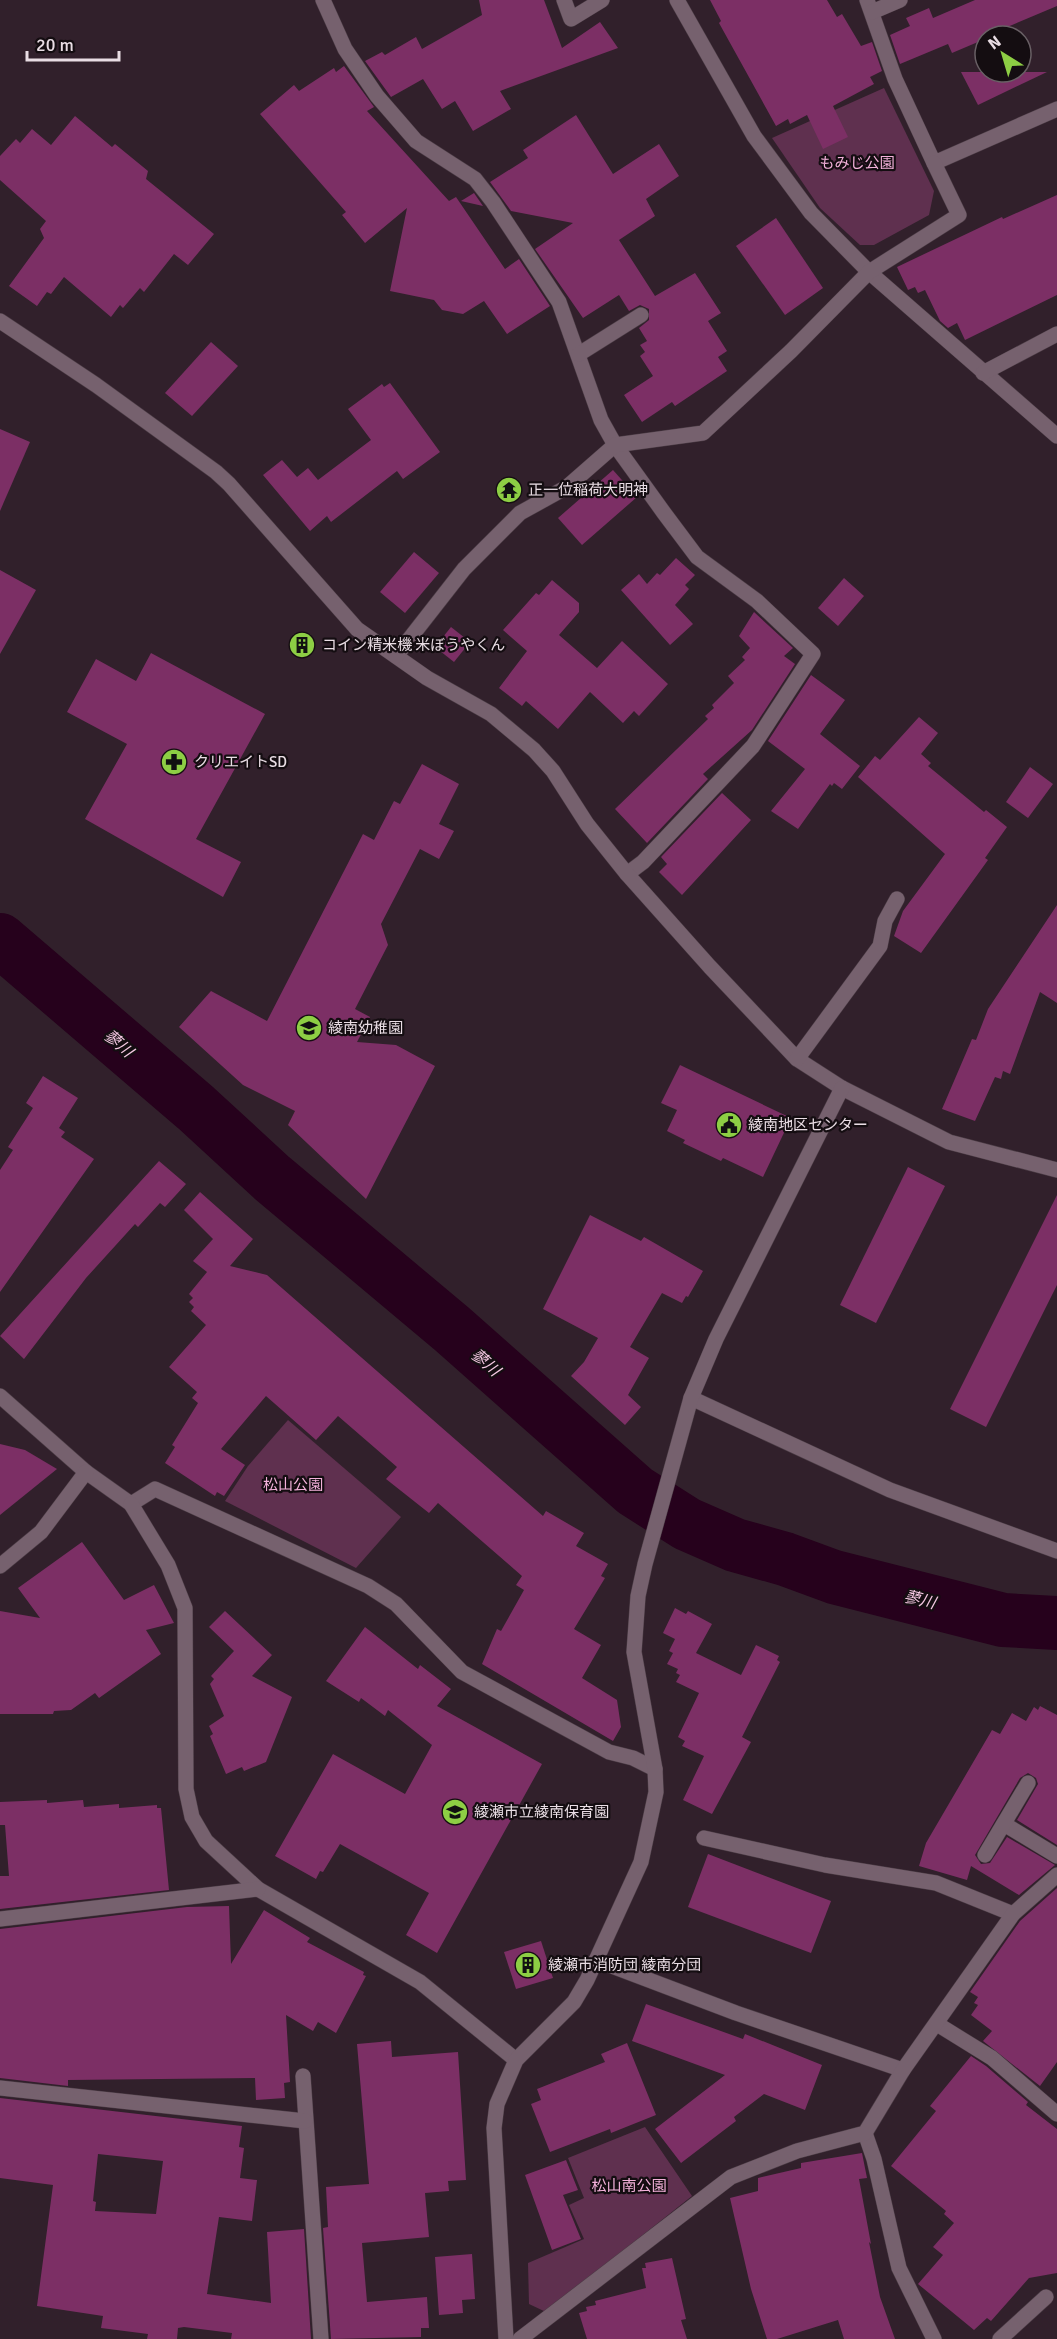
<svg xmlns="http://www.w3.org/2000/svg" width="1057" height="2339" viewBox="0 0 1057 2339" font-family="Signika,'Noto Sans JP',sans-serif">
<style>
.park{fill:#5f304f}
.lines{fill:none;stroke-linecap:round;stroke-linejoin:round}
.river{stroke:#26011c;stroke-width:54}
.building{fill:#7c2f65;fill-rule:evenodd}
.minor-casing{stroke:#4b3c45;stroke-width:16}
.minor{stroke:#76616e;stroke-width:15}
.labels{text-anchor:middle;stroke-width:4.5;stroke-linejoin:round;paint-order:stroke}
.park-label{font-size:15px;fill:#f3b1da;stroke:#140d11}
.poi-label{font-size:15px;fill:#e9dde4;stroke:#140d11;text-anchor:start}
.water-label{font-size:16px;font-style:italic;fill:#f7cae5;stroke:#140d11}
</style>
<rect width="100%" height="100%" fill="#31202b"/>
<!-- park -->
<g class="park">
<path d="M 884,88 L 934,191 L 929,215 L 874,245 L 860,245 L 820,208 L 772,138 Z"/>
<path d="M 288,1420 L 401,1517 L 356,1568 L 225,1501 L 248,1466 Z"/>
<path d="M 645,2127 L 692,2196 L 546,2312 L 529,2304 L 528,2263 L 584,2239 L 569,2205 L 584,2198 L 568,2158 Z"/>
</g>
<g class="lines">
<!-- river -->
<path class="river" d="M 0,940 L 196,1108 L 272,1178 L 452,1329 L 635,1491 L 687,1524 L 735,1545 L 785,1559 L 834,1577 L 1003,1620 L 1057,1623"/>
</g>
<!-- building -->
<g class="building">
<path d="M 479,0 L 544,0 L 562,48 L 600,22 L 618,48 L 500,91 L 511,109 L 473,131 L 455,101 L 442,109 L 423,79 L 391,97 L 365,61 L 382,52 L 385,55 L 416,37 L 422,49 L 482,15 Z"/>
<path d="M 710,0 L 827,0 L 837,17 L 842,14 L 861,46 L 872,42 L 882,71 L 870,77 L 874,84 L 833,106 L 848,137 L 823,149 L 807,115 L 790,124 L 788,119 L 776,126 L 719,23 L 721,21 Z"/>
<path d="M 975,0 L 1057,0 L 1057,6 L 993,33 L 992,36 L 985,36 L 985,39 L 952,53 L 948,44 L 900,64 L 890,35 L 910,26 L 906,18 L 929,8 L 933,18 Z"/>
<path d="M 344,66 L 374,107 L 367,111 L 449,201 L 456,197 L 505,269 L 519,259 L 550,306 L 507,334 L 484,301 L 463,314 L 442,310 L 434,300 L 390,291 L 407,208 L 365,243 L 342,215 L 346,212 L 260,114 L 294,85 L 299,91 L 334,68 L 336,72 Z"/>
<path d="M 961,72 L 1047,72 L 978,105 Z"/>
<path d="M 576,115 L 613,174 L 659,144 L 679,176 L 646,199 L 655,216 L 619,240 L 655,296 L 695,273 L 721,313 L 708,321 L 727,351 L 718,357 L 727,371 L 675,406 L 672,402 L 642,422 L 624,395 L 653,376 L 640,356 L 645,352 L 640,345 L 647,341 L 639,328 L 649,320 L 649,309 L 640,305 L 629,311 L 619,295 L 583,318 L 535,249 L 573,223 L 511,211 L 490,182 L 528,158 L 523,150 Z"/>
<path d="M 75,116 L 112,147 L 115,144 L 148,171 L 146,179 L 214,234 L 188,265 L 174,254 L 144,292 L 140,288 L 123,308 L 120,305 L 111,317 L 64,277 L 51,294 L 47,292 L 37,306 L 9,286 L 44,238 L 40,229 L 46,221 L 0,180 L 0,156 L 16,139 L 20,143 L 32,129 L 51,145 Z"/>
<path d="M 474,193 L 483,206 L 461,201 Z"/>
<path d="M 1057,195 L 1057,295 L 965,340 L 957,323 L 948,328 L 940,321 L 925,290 L 918,293 L 915,287 L 908,290 L 897,267 L 1002,217 L 1003,219 Z"/>
<path d="M 776,218 L 823,288 L 785,315 L 736,246 Z"/>
<path d="M 211,342 L 238,366 L 192,416 L 165,393 Z"/>
<path d="M 390,383 L 440,452 L 403,479 L 397,471 L 331,522 L 327,516 L 310,531 L 263,475 L 282,460 L 297,477 L 308,468 L 318,480 L 371,440 L 348,409 L 382,384 L 384,387 Z"/>
<path d="M 0,429 L 30,442 L 0,511 Z"/>
<path d="M 613,470 L 637,497 L 582,545 L 558,518 Z"/>
<path d="M 414,552 L 439,573 L 405,613 L 380,592 Z"/>
<path d="M 676,558 L 695,575 L 685,585 L 689,589 L 675,605 L 693,624 L 670,645 L 621,590 L 639,574 L 647,584 L 657,573 L 660,575 Z"/>
<path d="M 0,570 L 36,590 L 0,654 Z"/>
<path d="M 844,578 L 864,596 L 838,626 L 818,608 Z"/>
<path d="M 552,580 L 579,603 L 579,612 L 559,635 L 597,668 L 622,641 L 668,684 L 639,716 L 634,711 L 623,723 L 590,692 L 558,729 L 526,701 L 522,706 L 499,688 L 527,651 L 503,630 L 536,593 L 539,595 Z"/>
<path d="M 754,612 L 793,648 L 784,656 L 795,664 L 752,730 L 703,774 L 708,779 L 647,843 L 615,809 L 708,719 L 705,716 L 714,708 L 712,705 L 734,683 L 728,676 L 745,660 L 742,657 L 750,648 L 739,636 Z"/>
<path d="M 451,627 L 470,642 L 454,662 L 435,647 Z"/>
<path d="M 151,653 L 265,714 L 196,839 L 241,862 L 223,897 L 85,819 L 127,744 L 67,712 L 96,659 L 136,681 Z"/>
<path d="M 811,675 L 845,700 L 820,734 L 860,766 L 842,789 L 834,783 L 832,786 L 830,784 L 798,829 L 771,811 L 805,769 L 768,741 Z"/>
<path d="M 919,717 L 938,733 L 921,754 L 931,763 L 928,766 L 984,812 L 986,810 L 1007,827 L 985,858 L 988,860 L 921,953 L 894,936 L 903,911 L 945,854 L 858,777 L 875,756 L 880,760 Z"/>
<path d="M 422,764 L 459,784 L 439,824 L 454,831 L 439,859 L 420,849 L 381,924 L 388,945 L 355,1009 L 370,1017 L 357,1042 L 396,1045 L 435,1066 L 366,1199 L 288,1125 L 295,1111 L 243,1085 L 179,1027 L 211,991 L 267,1021 L 363,834 L 374,840 L 394,801 L 400,804 Z"/>
<path d="M 1030,767 L 1053,784 L 1028,818 L 1006,802 Z"/>
<path d="M 722,793 L 751,820 L 682,895 L 659,872 L 667,864 L 661,857 Z"/>
<path d="M 1057,905 L 1057,1003 L 1040,992 L 1010,1074 L 1003,1071 L 1001,1079 L 995,1077 L 975,1121 L 942,1109 L 972,1039 L 976,1040 L 988,1009 Z"/>
<path d="M 680,1065 L 791,1118 L 763,1177 L 723,1158 L 721,1161 L 683,1143 L 685,1140 L 667,1131 L 677,1110 L 661,1103 Z"/>
<path d="M 43,1076 L 78,1098 L 59,1128 L 65,1132 L 61,1137 L 94,1159 L 0,1292 L 0,1170 L 13,1150 L 8,1147 L 33,1108 L 26,1103 Z"/>
<path d="M 159,1161 L 186,1184 L 165,1207 L 160,1203 L 138,1227 L 135,1224 L 86,1278 L 24,1359 L 0,1336 Z"/>
<path d="M 908,1167 L 945,1186 L 876,1323 L 840,1305 Z"/>
<path d="M 200,1192 L 253,1239 L 230,1266 L 267,1275 L 543,1516 L 546,1511 L 584,1533 L 576,1546 L 608,1564 L 601,1576 L 605,1578 L 574,1629 L 601,1645 L 582,1678 L 617,1700 L 621,1727 L 613,1741 L 482,1664 L 497,1629 L 501,1631 L 524,1590 L 516,1585 L 522,1576 L 438,1503 L 429,1513 L 386,1479 L 397,1467 L 338,1416 L 316,1440 L 266,1396 L 221,1449 L 245,1465 L 224,1496 L 217,1492 L 215,1496 L 165,1463 L 175,1447 L 172,1445 L 198,1403 L 192,1398 L 197,1392 L 169,1367 L 206,1325 L 191,1311 L 194,1307 L 189,1302 L 193,1298 L 189,1294 L 207,1272 L 193,1261 L 213,1239 L 184,1210 Z"/>
<path d="M 1057,1195 L 1057,1285 L 986,1427 L 950,1409 Z"/>
<path d="M 590,1215 L 641,1241 L 644,1237 L 703,1271 L 688,1297 L 686,1296 L 682,1303 L 662,1293 L 630,1347 L 649,1358 L 628,1395 L 641,1407 L 625,1425 L 571,1376 L 584,1362 L 598,1338 L 543,1309 Z"/>
<path d="M 0,1444 L 25,1450 L 57,1469 L 0,1515 Z"/>
<path d="M 82,1542 L 124,1600 L 154,1585 L 174,1623 L 146,1630 L 161,1654 L 99,1698 L 95,1693 L 71,1710 L 54,1711 L 53,1714 L 0,1714 L 0,1611 L 40,1618 L 18,1588 Z"/>
<path d="M 675,1608 L 686,1614 L 688,1611 L 712,1624 L 696,1653 L 741,1675 L 756,1645 L 779,1656 L 777,1660 L 780,1662 L 742,1737 L 751,1742 L 712,1814 L 683,1800 L 704,1756 L 682,1746 L 685,1741 L 678,1737 L 699,1693 L 676,1682 L 680,1675 L 676,1673 L 678,1669 L 667,1664 L 673,1653 L 669,1651 L 675,1639 L 663,1633 Z"/>
<path d="M 225,1611 L 272,1655 L 252,1676 L 292,1697 L 266,1762 L 244,1771 L 242,1767 L 226,1774 L 210,1736 L 213,1734 L 209,1726 L 224,1716 L 210,1684 L 214,1679 L 211,1676 L 234,1651 L 209,1627 Z"/>
<path d="M 365,1627 L 418,1669 L 420,1665 L 451,1689 L 437,1706 L 542,1764 L 437,1953 L 406,1935 L 429,1893 L 340,1844 L 323,1872 L 320,1871 L 316,1879 L 275,1856 L 333,1754 L 405,1794 L 432,1745 L 388,1710 L 385,1716 L 361,1698 L 359,1702 L 326,1681 Z"/>
<path d="M 1040,1706 L 1057,1715 L 1057,1845 L 1017,1820 L 1038,1784 L 1036,1778 L 1028,1773 L 1020,1778 L 975,1855 L 981,1864 L 990,1863 L 1007,1837 L 1055,1865 L 1019,1895 L 971,1866 L 967,1880 L 919,1866 L 926,1843 L 992,1730 L 1000,1734 L 1012,1713 L 1026,1721 L 1034,1707 L 1038,1710 Z"/>
<path d="M 47,1800 L 47,1803 L 83,1800 L 84,1807 L 119,1804 L 119,1808 L 157,1805 L 157,1808 L 161,1808 L 169,1890 L 0,1909 L 0,1876 L 9,1876 L 5,1825 L 0,1825 L 0,1802 Z"/>
<path d="M 708,1854 L 831,1901 L 811,1953 L 688,1907 Z"/>
<path d="M 1057,1888 L 1057,2062 L 1040,2086 L 983,2041 L 992,2031 L 971,2015 L 978,2005 L 974,2003 L 978,1997 L 970,1992 L 1020,1921 Z"/>
<path d="M 229,1906 L 231,1964 L 264,1910 L 310,1938 L 307,1942 L 364,1972 L 363,1975 L 366,1976 L 336,2033 L 318,2022 L 313,2031 L 286,2015 L 290,2082 L 284,2083 L 285,2098 L 256,2100 L 255,2078 L 68,2080 L 68,2086 L 0,2078 L 0,1929 L 187,1907 Z"/>
<path d="M 541,1941 L 553,1978 L 516,1989 L 504,1952 Z"/>
<path d="M 646,2004 L 743,2039 L 745,2034 L 822,2065 L 805,2110 L 764,2094 L 734,2117 L 736,2121 L 681,2163 L 655,2129 L 725,2075 L 632,2041 Z"/>
<path d="M 391,2041 L 392,2057 L 458,2052 L 466,2180 L 448,2181 L 449,2191 L 425,2193 L 429,2237 L 362,2243 L 367,2302 L 427,2297 L 429,2328 L 421,2328 L 421,2337 L 331,2339 L 323,2228 L 328,2227 L 326,2187 L 369,2184 L 357,2044 Z"/>
<path d="M 627,2043 L 656,2115 L 611,2133 L 610,2129 L 550,2152 L 531,2104 L 541,2100 L 537,2089 L 605,2062 L 601,2054 Z"/>
<path d="M 971,2056 L 986,2066 L 1028,2102 L 1026,2105 L 1057,2129 L 1057,2273 L 1029,2278 L 991,2321 L 987,2318 L 974,2330 L 918,2284 L 943,2255 L 933,2247 L 954,2223 L 944,2214 L 946,2211 L 891,2166 L 936,2111 L 930,2106 Z"/>
<path d="M 0,2098 L 242,2126 L 239,2147 L 244,2148 L 240,2178 L 257,2180 L 252,2221 L 219,2217 L 207,2294 L 271,2303 L 267,2232 L 304,2229 L 311,2339 L 231,2339 L 232,2333 L 184,2327 L 178,2328 L 177,2339 L 147,2339 L 148,2334 L 101,2328 L 103,2316 L 37,2306 L 53,2185 L 0,2178 ZM 98,2154 L 163,2161 L 156,2214 L 95,2211 L 96,2202 L 93,2201 Z"/>
<path d="M 862,2153 L 867,2178 L 859,2179 L 871,2244 L 869,2242 L 880,2297 L 895,2339 L 844,2339 L 838,2320 L 777,2339 L 767,2339 L 751,2289 L 730,2198 L 758,2191 L 758,2178 L 801,2168 L 801,2163 Z"/>
<path d="M 566,2160 L 578,2190 L 563,2195 L 581,2239 L 552,2250 L 525,2175 Z"/>
<path d="M 472,2254 L 475,2299 L 462,2300 L 463,2313 L 439,2315 L 435,2257 Z"/>
<path d="M 672,2258 L 686,2319 L 681,2320 L 687,2339 L 587,2339 L 579,2313 L 587,2311 L 586,2307 L 596,2305 L 595,2301 L 646,2288 L 642,2268 L 646,2268 L 645,2263 Z"/>
</g>
<g class="lines">
<!-- minor casing -->
<g class="minor-casing">
<g id="minor">
<path d="M 323,0 L 345,49 L 377,96 L 416,141 L 475,179 L 493,202 L 559,302 L 601,420 L 615,445 L 664,513 L 697,557 L 757,601 L 813,654 L 753,746 L 643,862 L 627,874"/>
<path d="M 564,0 L 571,19 L 602,0"/>
<path d="M 677,0 L 754,136 L 811,213 L 869,272 L 1057,436"/>
<path d="M 867,0 L 895,79 L 934,163 L 1057,109"/>
<path d="M 872,12 L 900,0"/>
<path d="M 0,321 L 96,385 L 216,472 L 229,484 L 357,629 L 427,678 L 491,714 L 534,750 L 553,771 L 587,824 L 627,874 L 710,967 L 797,1059 L 842,1088 L 949,1142 L 1057,1170"/>
<path d="M 579,354 L 641,315"/>
<path d="M 983,373 L 1057,334"/>
<path d="M 396,656 L 464,569 L 520,513 L 567,487 L 615,445 L 703,433 L 791,351 L 869,272 L 959,215 L 934,163"/>
<path d="M 797,1059 L 880,946 L 885,921 L 897,899"/>
<path d="M 0,1396 L 86,1472 L 131,1504 L 155,1489 L 368,1586 L 396,1604 L 462,1672 L 609,1752 L 633,1758 L 655,1769"/>
<path d="M 691,1398 L 890,1490 L 1057,1551"/>
<path d="M 131,1504 L 168,1565 L 185,1608 L 186,1789 L 192,1817 L 206,1841 L 258,1889 L 420,1982 L 516,2060"/>
<path d="M 0,1566 L 41,1532 L 86,1472"/>
<path d="M 1004,1824 L 1057,1856"/>
<path d="M 704,1838 L 825,1865 L 936,1883 L 1013,1914"/>
<path d="M 985,1855 L 1028,1783"/>
<path d="M 0,1919 L 258,1889"/>
<path d="M 596,1960 L 736,2013 L 903,2070"/>
<path d="M 937,2024 L 992,2058 L 1057,2114"/>
<path d="M 303,2076 L 321,2339"/>
<path d="M 0,2088 L 305,2121"/>
<path d="M 865,2133 L 874,2159 L 899,2268 L 934,2339"/>
<path d="M 506,2339 L 494,2128 L 497,2104 L 516,2060 L 574,2002 L 587,1980 L 641,1862 L 656,1792 L 655,1769 L 634,1652 L 638,1596 L 645,1564 L 691,1398 L 716,1339 L 842,1088"/>
<path d="M 520,2339 L 731,2177 L 797,2151 L 865,2133 L 903,2070 L 1013,1914 L 1057,1875"/>
<path d="M 1000,2339 L 1046,2297"/>
</g>
</g>
<!-- minor -->
<use href="#minor" class="minor"/>
</g>
<!-- icons -->
<defs>
<g id="temple-disc" transform="scale(1.35)"><circle r="9.5" fill="#8dce44" stroke="#140d11"/><path d="M0-6L5-2H3V0L6.5 2.5H4V6H1.5V3h-3V6H-4V2.5H-6.5L-3 0V-2H-5Z" fill="#111"/></g>
<g id="building-disc" transform="scale(1.35)"><circle r="9.5" fill="#8dce44" stroke="#140d11"/><path d="M-4-6H4V6H1V3H-1V6H-4ZM-2.5-4.3h1.7v1.8h-1.7ZM.8-4.3h1.7v1.8H.8ZM-2.5-1h1.7V.8h-1.7ZM.8-1h1.7V.8H.8Z" fill="#111"/></g>
<g id="pharmacy-disc" transform="scale(1.35)"><circle r="9.5" fill="#8dce44" stroke="#140d11"/><path d="M-2-6h4v4h4v4h-4v4h-4v-4h-4v-4h4Z" fill="#111"/></g>
<g id="school-disc" transform="scale(1.35)"><circle r="9.5" fill="#8dce44" stroke="#140d11"/><path d="M0-5L7-2L0 1L-7-2ZM-4 1L0 2.5L4 1V4Q0 6-4 4Z" fill="#111"/></g>
<g id="civic-disc" transform="scale(1.35)"><circle r="9.5" fill="#8dce44" stroke="#140d11"/><path d="M-.6-6.5H3V-4.5H.6V-3L4-1V1h2V6H-6V1h2V-1L-.6-3ZM-1.2 2.5V6h2.4V2.5Z" fill="#111"/></g>
</defs>
<g fill-rule="evenodd">
<use href="#temple-disc" x="509" y="490"/>
<use href="#building-disc" x="302" y="645"/>
<use href="#pharmacy-disc" x="174" y="762"/>
<use href="#school-disc" x="309" y="1028"/>
<use href="#civic-disc" x="729" y="1125"/>
<use href="#school-disc" x="455" y="1812"/>
<use href="#building-disc" x="528" y="1965"/>
</g>
<g class="labels">
<!-- park labels -->
<g class="park-label">
<text x="857" y="168">もみじ公園</text>
<text x="293" y="1490">松山公園</text>
<text x="629" y="2191">松山南公園</text>
</g>
<!-- poi labels -->
<g class="poi-label">
<text x="528" y="495">正一位稲荷大明神</text>
<text x="322" y="650">コイン精米機 米ぼうやくん</text>
<text x="194" y="767">クリエイトSD</text>
<text x="328" y="1033">綾南幼稚園</text>
<text x="748" y="1130">綾南地区センター</text>
<text x="474" y="1817">綾瀬市立綾南保育園</text>
<text x="548" y="1970">綾瀬市消防団 綾南分団</text>
</g>
<!-- water labels -->
<g class="water-label">
<text transform="translate(119 1043) rotate(41)" y="6">蓼川</text>
<text transform="translate(486 1362) rotate(41)" y="6">蓼川</text>
<text transform="translate(920 1599) rotate(14)" y="6">蓼川</text>
</g>
</g>
<!-- north arrow -->
<g transform="translate(1003 54) rotate(323)"><circle r="28" fill="#140d11" stroke="#696065" stroke-width="1.5"/>
<path d="M0-4.5L10 22L0 15L-10 22Z" fill="#8dce44"/>
<text y="-9" font-size="16" font-weight="bold" text-anchor="middle" fill="#e9dde4">N</text>
</g>
<!-- scale -->
<path d="M27 51v9h92v-9" fill="none" stroke="#e9dde4" stroke-width="3"/>
<text x="36" y="51" font-size="18" fill="#e9dde4" stroke="#140d11" stroke-width="4.5" paint-order="stroke">20 m</text>
</svg>
